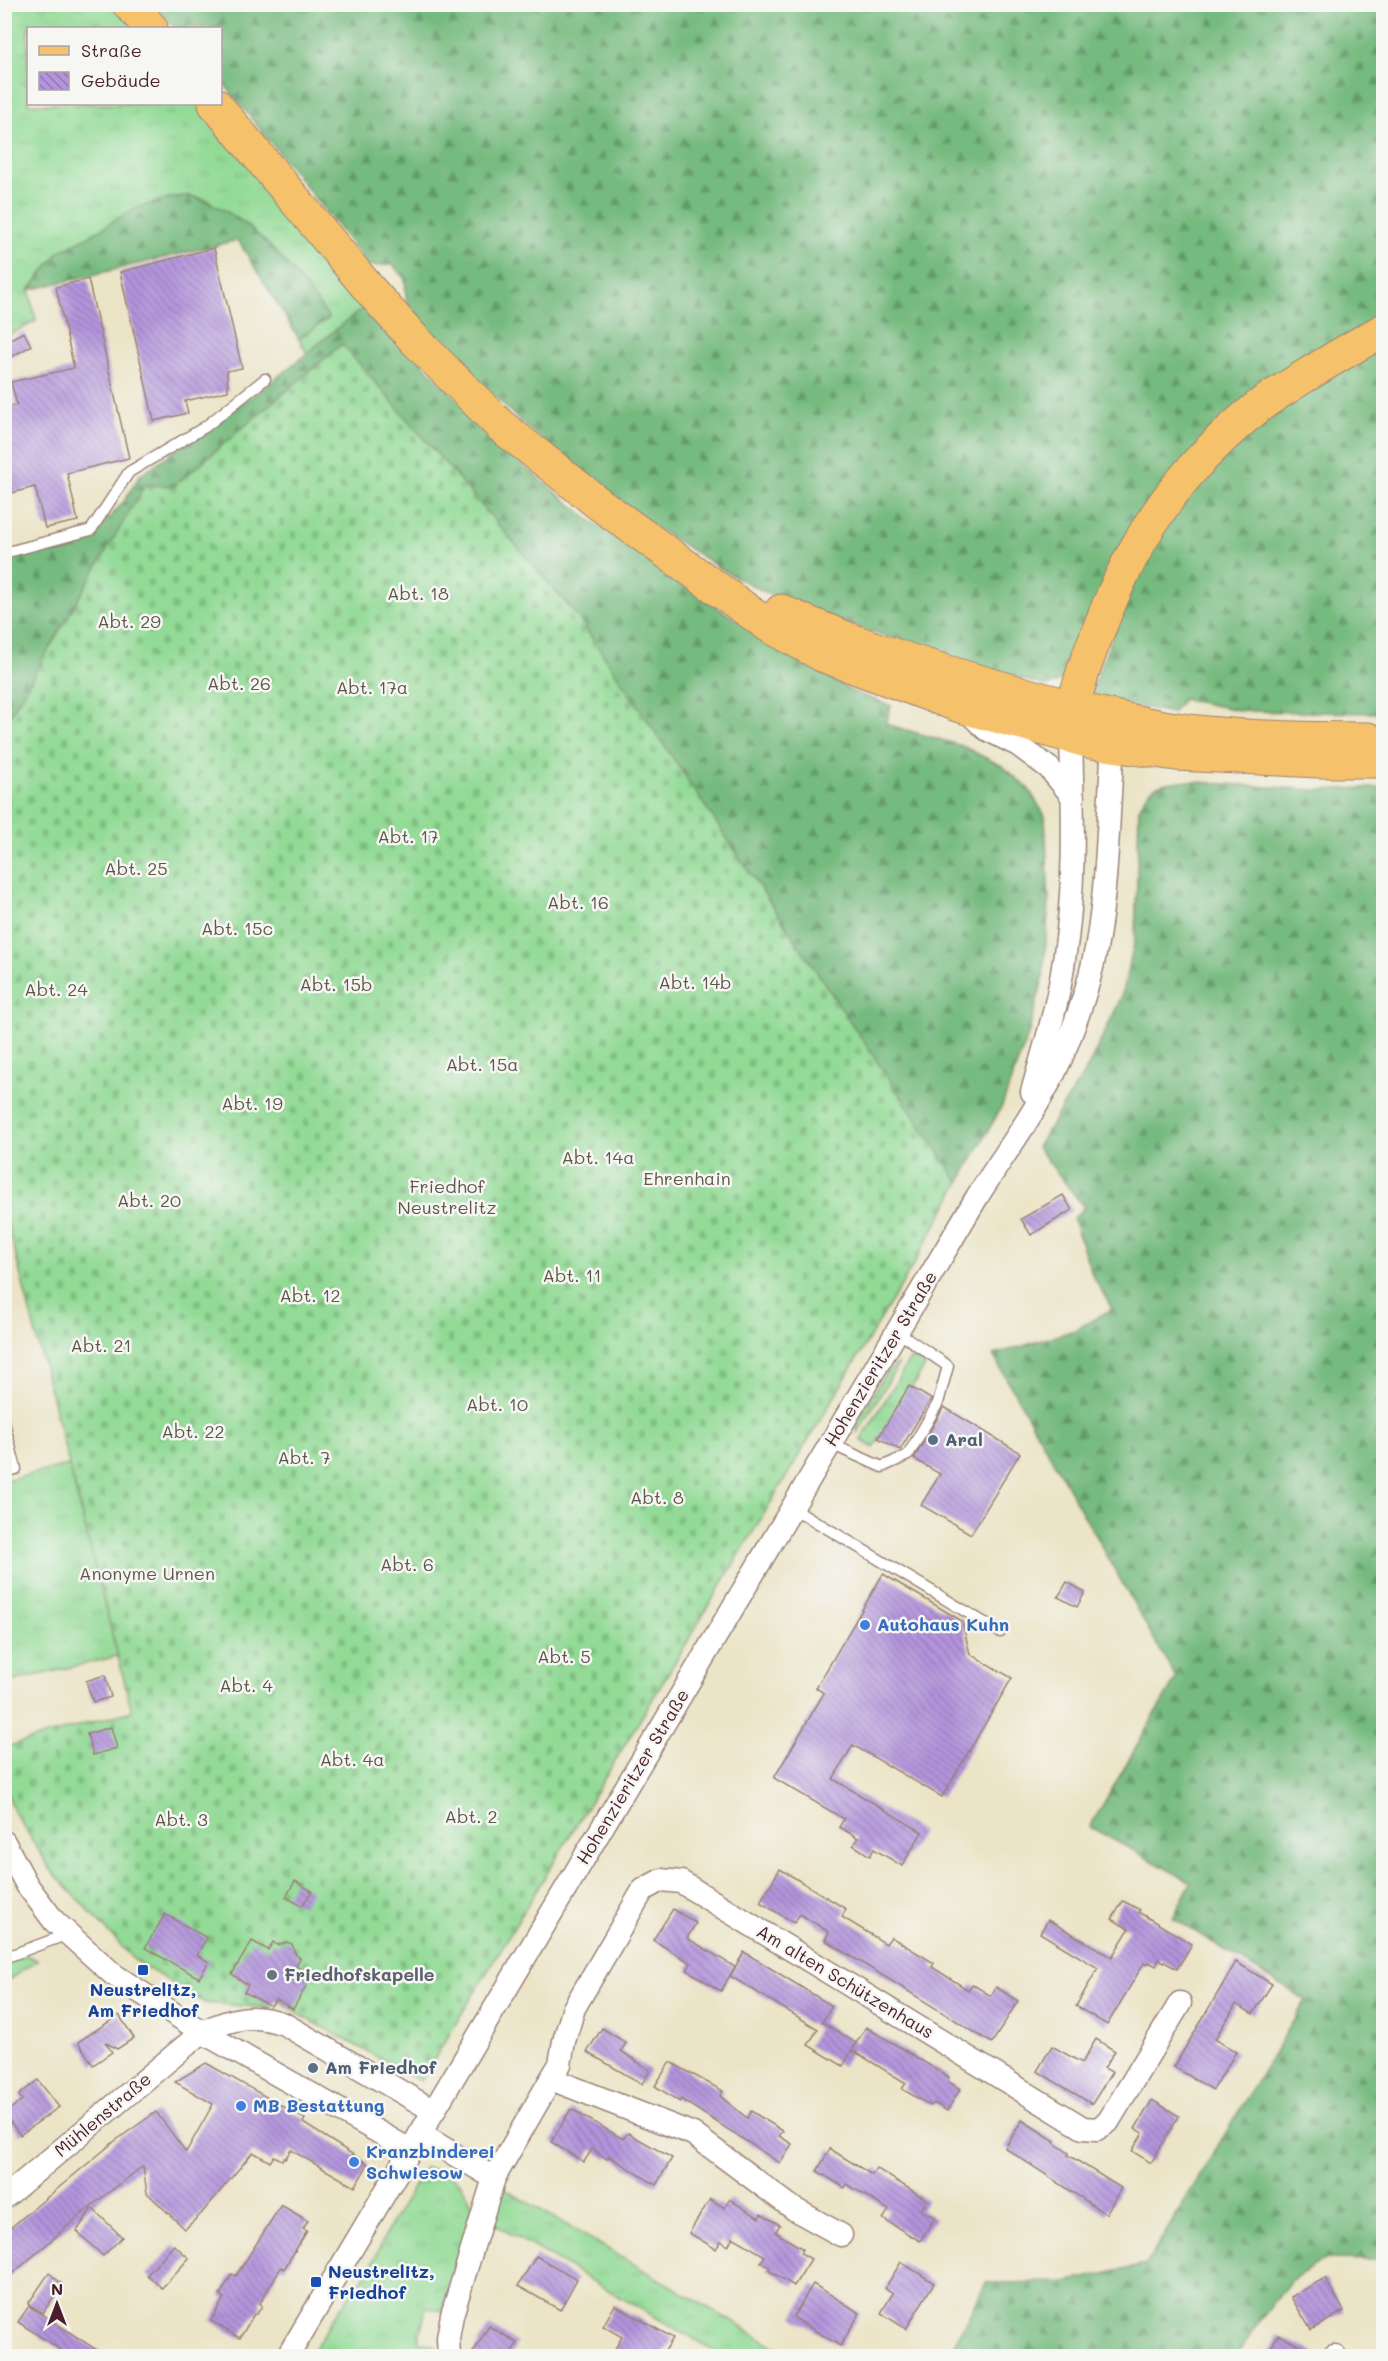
<svg xmlns="http://www.w3.org/2000/svg" width="1388" height="2361" viewBox="0 0 1388 2361" font-family="Mali,sans-serif">
<style>
.grass{fill:url(#grass-tufts);stroke:#6e7c60;stroke-width:1.5}
.forest{fill:url(#forest-firs);stroke:#606c54;stroke-width:1.5}
.cemetery{fill:url(#cemetery-stones);stroke:#6e7c60;stroke-width:1.5}
.building{fill:url(#building-back-hatch)}
.lines{fill:none;stroke-linecap:round;stroke-linejoin:round}
.service-casing{stroke:#9a8278;stroke-width:13}
.minor-casing{stroke:#9a8278;stroke-width:25}
.primary-casing{stroke:#9a8278;stroke-width:35}
.service{stroke:#fff;stroke-width:10}
.minor{stroke:#fff;stroke-width:22}
.primary{stroke:#f5c16b;stroke-width:33}
.service-dot{fill:#5c6f8a;stroke:#f6f6f2;stroke-width:2}
.shop-dot{fill:#3f7fe0;stroke:#f6f6f2;stroke-width:2}
.transit-dot{fill:#1a4fb4;stroke:#f6f6f2;stroke-width:2}
.worship-dot{fill:#6b7280;stroke:#f6f6f2;stroke-width:2}
.labels{text-anchor:middle;stroke-width:5;stroke-linejoin:round;paint-order:stroke}
.park-label{font-size:18px;fill:#60574b;stroke:#f6f6f2}
.street-label{font-size:18px;fill:#4a1f2b;stroke:#f6f6f2}
.service-label{font-size:18px;font-weight:bold;fill:#4e5e75;stroke:#f6f6f2;text-anchor:start}
.shop-label{font-size:18px;font-weight:bold;fill:#366cbe;stroke:#f6f6f2;text-anchor:start}
.worship-label{font-size:18px;font-weight:bold;fill:#5b616d;stroke:#f6f6f2;text-anchor:start}
.transit-label{font-size:18px;font-weight:bold;fill:#164399;stroke:#f6f6f2}
</style>
<defs>
<pattern id="grass-tufts" width="24" height="20" patternUnits="userSpaceOnUse" patternTransform="scale(1.5)"><rect width="24" height="20" fill="#92da95"/><path d="M3 7l-1-3M5 7V3M7 7l1-3M15 17l-1-3M17 17v-4M19 17l1-3" fill="none" stroke="#7fbb81"/></pattern>
<pattern id="forest-firs" width="22" height="20" patternUnits="userSpaceOnUse" patternTransform="scale(1.5)"><rect width="22" height="20" fill="#75ba7e"/><path d="M5 1l3.5 6h-7zM16 11l3.5 6h-7z" fill="#629767"/></pattern>
<pattern id="cemetery-stones" width="16" height="16" patternUnits="userSpaceOnUse" patternTransform="scale(1.5)"><rect width="16" height="16" fill="#92da95"/><path d="M2 7V4a2 2 0 0 1 4 0v3zM10 15v-3a2 2 0 0 1 4 0v3z" fill="#7fbb81"/></pattern>
<pattern id="building-back-hatch" width="6" height="6" patternUnits="userSpaceOnUse" patternTransform="scale(1.5)"><rect width="6" height="6" fill="#b294dc"/><path d="M-1 5l2 2M0 0l6 6M5-1l2 2" fill="none" stroke="#9378b3"/></pattern>
</defs>
<rect width="100%" height="100%" fill="#f6f6f2"/>
<filter id="ink" filterUnits="userSpaceOnUse"><feTurbulence type="fractalNoise" baseFrequency=".0167" numOctaves="2"/><feDisplacementMap in="SourceGraphic" scale="12" xChannelSelector="R" yChannelSelector="G"/><feConvolveMatrix kernelMatrix="1 2 1 2 8 2 1 2 1" color-interpolation-filters="sRGB"/></filter>
<filter id="wash" filterUnits="userSpaceOnUse"><feTurbulence type="fractalNoise" baseFrequency=".008" numOctaves="4" result="noise"/><feDisplacementMap in="SourceGraphic" scale="24" xChannelSelector="R" yChannelSelector="G"/><feGaussianBlur stdDeviation="1.35" result="paint"/><feColorMatrix in="noise" values="0 0 0 0 0 0 0 0 0 0 0 0 0 0 0 0 0 1.4 0 .05"/><feComposite in="paint" operator="in"/></filter>
<g filter="url(#wash)">
<rect width="100%" height="100%" fill="#ebe4c6"/>
<!-- grass -->
<g class="grass">
<path d="M 5,5 L 115,5 L 136,28 L 28,28 L 28,104 L 200,104 L 368,304 L 307,353 L 299,339 L 328,318 L 208,200 L 188,196 L 169,198 L 60,251 L 29,290 L 36,321 L 5,337 Z"/>
<path d="M 910,1359 L 928,1361 L 874,1448 L 861,1440 Z"/>
<path d="M 899,1363 L 857,1434 L 857,1422 L 886,1372 Z"/>
<path d="M 69,1465 L 118,1656 L 5,1683 L 5,1480 Z"/>
<path d="M 25,1955 L 38,1960 L 5,1982 L 5,1964 Z"/>
<path d="M 425,2168 C 453,2173 463,2181 473,2207 L 442,2311 L 426,2308 L 418,2341 L 436,2346 L 437,2356 L 310,2356 L 337,2312 L 370,2269 L 388,2229 Z"/>
<path d="M 503,2188 L 791,2356 L 723,2356 L 490,2222 Z"/>
</g>
<!-- forest -->
<g class="forest">
<path d="M 153,5 L 1383,5 L 1383,316 L 1208,431 L 1072,668 L 1061,680 L 1047,687 L 797,608 L 728,573 L 650,524 L 523,424 L 407,310 L 405,279 L 393,265 L 369,266 L 221,80 L 220,28 L 175,28 Z"/>
<path d="M 188,196 C 247,208 294,271 329,318 L 299,339 L 238,240 L 29,290 L 60,251 L 95,233 L 133,209 L 169,198 Z"/>
<path d="M 368,304 L 396,336 L 514,458 L 595,524 L 693,592 L 849,690 L 891,706 L 886,724 L 962,746 L 1002,766 L 1028,788 L 1045,816 L 1049,902 L 1043,978 L 1028,1035 L 1002,1106 L 959,1183 L 577,616 L 342,344 L 174,486 L 11,713 L 5,714 L 5,558 L 95,534 L 125,500 L 140,475 L 264,388 Z"/>
<path d="M 1383,338 L 1383,713 L 1243,711 L 1183,699 L 1172,713 L 1094,698 L 1091,692 L 1151,538 L 1226,445 Z"/>
<path d="M 1182,781 L 1316,790 L 1383,787 L 1383,2260 L 1325,2259 L 1291,2280 L 1254,2329 L 1237,2356 L 948,2356 L 986,2283 L 1065,2282 L 1146,2265 L 1306,2000 L 1173,1918 L 1191,1882 L 1090,1827 L 1176,1678 L 993,1355 L 1075,1330 L 1112,1309 L 1092,1274 L 1073,1219 L 1084,1207 L 1037,1147 L 1088,1067 L 1121,998 L 1135,940 L 1139,809 C 1149,786 1158,783 1182,781 Z"/>
</g>
<!-- cemetery -->
<path class="cemetery" d="M 342,344 L 577,616 L 959,1183 L 915,1262 L 675,1662 L 421,2081 L 302,2016 L 276,1998 L 271,2008 L 205,2003 L 134,1960 L 51,1870 L 15,1813 L 5,1787 L 5,1747 L 132,1711 L 5,1214 L 5,724 L 145,485 L 174,486 Z"/>
<g id="blocks">
<!-- building -->
<g class="building">
<path d="M 214,248 L 242,368 L 227,371 L 228,391 L 185,401 L 188,413 L 154,421 L 120,272 Z"/>
<path d="M 88,279 L 129,458 L 67,473 L 78,521 L 45,528 L 35,487 L 4,495 L 4,407 L 17,405 L 11,382 L 74,368 L 56,287 Z"/>
<path d="M 24,332 L 31,346 L 11,357 L 4,342 Z"/>
<path d="M 1063,1195 L 1072,1210 L 1031,1235 L 1021,1219 Z"/>
<path d="M 909,1386 L 931,1399 L 900,1450 L 878,1438 Z"/>
<path d="M 944,1407 L 1020,1453 L 971,1534 L 921,1505 L 940,1474 L 914,1459 Z"/>
<path d="M 883,1574 L 962,1621 L 970,1654 L 1012,1678 L 942,1797 L 853,1745 L 833,1779 L 922,1832 L 902,1866 L 874,1849 L 870,1856 L 853,1845 L 858,1838 L 839,1827 L 844,1819 L 774,1778 L 824,1693 L 816,1688 Z"/>
<path d="M 1067,1582 L 1085,1592 L 1077,1607 L 1058,1597 Z"/>
<path d="M 105,1675 L 111,1697 L 93,1702 L 86,1681 Z"/>
<path d="M 111,1727 L 117,1748 L 93,1755 L 87,1734 Z"/>
<path d="M 780,1869 L 846,1909 L 842,1917 L 886,1944 L 891,1937 L 934,1963 L 932,1967 L 968,1990 L 972,1984 L 991,1996 L 996,1987 L 1018,2001 L 992,2043 L 825,1940 L 829,1932 L 800,1914 L 794,1923 L 760,1902 Z"/>
<path d="M 295,1881 L 312,1891 L 302,1906 L 286,1897 Z"/>
<path d="M 1123,1901 L 1140,1910 L 1138,1912 L 1192,1944 L 1177,1969 L 1159,1959 L 1156,1966 L 1149,1962 L 1147,1965 L 1144,1963 L 1107,2025 L 1076,2006 L 1098,1968 L 1040,1933 L 1048,1920 L 1112,1957 L 1129,1929 L 1112,1919 Z"/>
<path d="M 673,1909 L 696,1923 L 687,1938 L 735,1967 L 721,1991 L 687,1970 L 691,1963 L 653,1940 Z"/>
<path d="M 165,1914 L 207,1938 L 197,1955 L 209,1962 L 199,1978 L 145,1948 Z"/>
<path d="M 252,1941 L 268,1950 L 273,1942 L 277,1945 L 287,1942 L 292,1944 L 296,1955 L 300,1958 L 296,1966 L 312,1976 L 293,2009 L 276,1999 L 271,2006 L 244,1992 L 248,1985 L 232,1974 Z"/>
<path d="M 744,1952 L 832,2006 L 822,2022 L 856,2043 L 843,2066 L 808,2045 L 818,2029 L 730,1976 Z"/>
<path d="M 1236,1962 L 1272,1984 L 1253,2014 L 1236,2004 L 1215,2039 L 1236,2052 L 1213,2090 L 1174,2067 Z"/>
<path d="M 119,2015 L 134,2038 L 117,2049 L 105,2042 L 112,2052 L 93,2065 L 78,2042 Z"/>
<path d="M 866,2027 L 949,2077 L 947,2081 L 960,2089 L 947,2111 L 934,2103 L 931,2106 L 902,2089 L 906,2083 L 852,2050 Z"/>
<path d="M 602,2028 L 626,2043 L 621,2051 L 650,2070 L 642,2084 L 587,2052 Z"/>
<path d="M 1096,2039 L 1115,2051 L 1104,2068 L 1112,2072 L 1092,2104 L 1037,2071 L 1052,2046 L 1082,2063 Z"/>
<path d="M 670,2062 L 723,2091 L 720,2096 L 747,2118 L 751,2111 L 783,2131 L 779,2136 L 792,2144 L 780,2163 L 681,2099 L 680,2102 L 655,2086 Z"/>
<path d="M 206,2063 L 305,2119 L 303,2123 L 368,2164 L 355,2187 L 291,2150 L 285,2159 L 284,2158 L 282,2160 L 274,2156 L 270,2162 L 253,2152 L 201,2214 L 185,2229 L 147,2193 L 143,2166 L 91,2206 L 4,2281 L 4,2233 L 115,2141 L 156,2112 L 186,2152 L 213,2104 L 175,2082 Z"/>
<path d="M 38,2080 L 59,2107 L 20,2135 L 4,2114 L 22,2100 L 19,2095 Z"/>
<path d="M 1152,2100 L 1179,2116 L 1151,2163 L 1132,2151 L 1143,2133 L 1135,2129 Z"/>
<path d="M 571,2109 L 623,2139 L 628,2133 L 672,2158 L 656,2185 L 609,2156 L 607,2159 L 592,2149 L 584,2162 L 551,2142 Z"/>
<path d="M 1022,2120 L 1055,2141 L 1054,2143 L 1069,2153 L 1068,2155 L 1121,2188 L 1106,2214 L 1005,2148 Z"/>
<path d="M 830,2149 L 872,2175 L 876,2168 L 927,2200 L 921,2210 L 935,2218 L 920,2241 L 883,2219 L 889,2210 L 847,2184 L 845,2188 L 817,2171 Z"/>
<path d="M 710,2199 L 725,2208 L 729,2199 L 759,2218 L 761,2214 L 780,2225 L 775,2232 L 803,2249 L 801,2253 L 811,2259 L 794,2286 L 768,2270 L 770,2268 L 761,2262 L 765,2256 L 733,2237 L 728,2246 L 721,2241 L 716,2249 L 689,2233 Z"/>
<path d="M 281,2205 L 308,2221 L 303,2229 L 307,2231 L 284,2269 L 281,2267 L 260,2303 L 262,2306 L 257,2314 L 254,2314 L 240,2338 L 211,2321 L 224,2298 L 220,2295 L 232,2274 L 236,2276 Z"/>
<path d="M 92,2208 L 122,2237 L 103,2256 L 77,2231 Z"/>
<path d="M 174,2245 L 189,2258 L 162,2288 L 147,2275 Z"/>
<path d="M 536,2256 L 577,2279 L 560,2310 L 518,2286 Z"/>
<path d="M 901,2262 L 934,2283 L 906,2329 L 881,2313 L 893,2293 L 885,2288 Z"/>
<path d="M 49,2273 L 62,2284 L 43,2313 L 28,2304 Z"/>
<path d="M 1325,2278 L 1344,2311 L 1311,2330 L 1291,2297 Z"/>
<path d="M 813,2284 L 860,2313 L 840,2346 L 793,2317 Z"/>
<path d="M 615,2305 L 673,2338 L 662,2356 L 628,2356 L 615,2349 L 622,2337 L 603,2326 Z"/>
<path d="M 29,2306 L 106,2356 L 70,2356 L 18,2322 Z"/>
<path d="M 489,2326 L 517,2343 L 510,2356 L 471,2356 Z"/>
<path d="M 1278,2335 L 1320,2356 L 1267,2356 Z"/>
</g>
</g>
</g>
<g filter="url(#ink)">
<use href="#blocks" fill-opacity="0" stroke="#9a8278" stroke-width="1.5"/>
<g class="lines">
<!-- service casing -->
<g class="service-casing">
<g id="service">
<path d="M 4,553 L 91,530 L 129,472 L 205,427 L 265,379"/>
<path d="M 4,1423 L 16,1469 L 4,1472"/>
<path d="M 831,1444 L 882,1467 L 908,1455 L 938,1403 L 948,1366 L 898,1332"/>
<path d="M 793,1508 L 1000,1632"/>
<path d="M 4,1958 L 68,1934"/>
</g>
</g>
<!-- minor casing -->
<g class="minor-casing">
<g id="minor">
<path d="M 968,712 L 986,729 L 1018,745 L 1049,768 L 1073,797"/>
<path d="M 1032,1092 C 1044,1049 1058,1005 1064,960 C 1076,886 1073,811 1071,737"/>
<path d="M 4,1842 L 27,1885 L 54,1921 L 114,1975 L 202,2032 L 410,2150"/>
<path d="M 551,2079 L 560,2064 L 564,2041 L 574,2008 L 643,1890 L 661,1880 L 681,1882 L 1083,2128 L 1097,2129 L 1108,2122 L 1180,2003"/>
<path d="M 420,2134 L 494,2178 L 452,2315 L 448,2338 L 449,2356"/>
<path d="M 494,2178 L 551,2079 L 693,2134 L 794,2209 L 841,2235"/>
<path d="M 4,2198 L 202,2032 C 232,2018 253,2013 284,2024 L 434,2111"/>
<path d="M 288,2356 L 977,1197 C 1008,1148 1046,1099 1067,1044 C 1079,1014 1090,981 1096,949 C 1109,877 1108,803 1114,731"/>
<path d="M 1334,2356 L 1335,2356"/>
</g>
</g>
<!-- primary casing -->
<g class="primary-casing">
<g id="primary">
<path d="M 129,4 L 151,28"/>
<path d="M 215,104 L 370,290 L 414,339 L 501,426 L 598,503 L 768,625 L 822,655 L 960,706 L 1091,742 L 1176,754 L 1318,761 L 1384,761"/>
<path d="M 781,611 C 855,645 934,669 1013,691 C 1071,707 1130,723 1190,731 C 1249,738 1309,739 1368,739"/>
<path d="M 1071,729 C 1074,691 1087,659 1101,624 C 1136,533 1182,467 1259,406 C 1271,397 1285,389 1297,381 C 1326,363 1354,346 1384,330"/>
</g>
</g>
<!-- service -->
<use href="#service" class="service"/>
<!-- minor -->
<use href="#minor" class="minor"/>
<!-- primary -->
<use href="#primary" class="primary"/>
</g>
</g>
<!-- markers -->
<g class="service-dot">
<circle cx="933" cy="1440" r="6"/>
<circle cx="313" cy="2068" r="6"/>
</g>
<g class="shop-dot">
<circle cx="865" cy="1625" r="6"/>
<circle cx="241" cy="2106" r="6"/>
<circle cx="354" cy="2162" r="6"/>
</g>
<g class="transit-dot">
<rect x="137" y="1964" width="12" height="12" rx="3"/>
<rect x="310" y="2276" width="12" height="12" rx="3"/>
</g>
<circle class="worship-dot" cx="272" cy="1975" r="6"/>
<g class="labels">
<!-- park labels -->
<g class="park-label">
<text x="418" y="600">Abt. 18</text>
<text x="129" y="628">Abt. 29</text>
<text x="239" y="690">Abt. 26</text>
<text x="372" y="694">Abt. 17a</text>
<text x="408" y="843">Abt. 17</text>
<text x="136" y="875">Abt. 25</text>
<text x="578" y="909">Abt. 16</text>
<text x="237" y="935">Abt. 15c</text>
<text x="695" y="989">Abt. 14b</text>
<text x="336" y="991">Abt. 15b</text>
<text x="56" y="996">Abt. 24</text>
<text x="482" y="1071">Abt. 15a</text>
<text x="252" y="1110">Abt. 19</text>
<text x="598" y="1164">Abt. 14a</text>
<text x="687" y="1185">Ehrenhain</text>
<text x="447" y="1193">Friedhof<tspan x="447" dy="21">Neustrelitz</tspan></text>
<text x="149" y="1207">Abt. 20</text>
<text x="572" y="1282">Abt. 11</text>
<text x="310" y="1302">Abt. 12</text>
<text x="101" y="1352">Abt. 21</text>
<text x="497" y="1411">Abt. 10</text>
<text x="193" y="1438">Abt. 22</text>
<text x="304" y="1464">Abt. 7</text>
<text x="657" y="1504">Abt. 8</text>
<text x="407" y="1571">Abt. 6</text>
<text x="147" y="1580">Anonyme Urnen</text>
<text x="564" y="1663">Abt. 5</text>
<text x="246" y="1692">Abt. 4</text>
<text x="352" y="1766">Abt. 4a</text>
<text x="471" y="1823">Abt. 2</text>
<text x="181" y="1826">Abt. 3</text>
</g>
<!-- street labels -->
<g class="street-label">
<text transform="translate(881 1359) rotate(-59)" y="6">Hohenzieritzer Straße</text>
<text transform="translate(633 1777) rotate(-59)" y="6">Hohenzieritzer Straße</text>
<text transform="translate(845 1982) rotate(31)" y="6">Am alten Schützenhaus</text>
<text transform="translate(103 2115) rotate(-40)" y="6">Mühlenstraße</text>
</g>
<!-- service labels -->
<g class="service-label">
<text x="945" y="1446">Aral</text>
<text x="325" y="2074">Am Friedhof</text>
</g>
<!-- shop labels -->
<g class="shop-label">
<text x="877" y="1631">Autohaus Kuhn</text>
<text x="253" y="2112">MB Bestattung</text>
<text x="366" y="2158">Kranzbinderei<tspan x="366" dy="21">Schwiesow</tspan></text>
</g>
<!-- worship labels -->
<g class="worship-label">
<text x="284" y="1981">Friedhofskapelle</text>
</g>
<!-- transit labels -->
<g class="transit-label">
<text x="143" y="1996">Neustrelitz,<tspan x="143" dy="21">Am Friedhof</tspan></text>
<text x="328" y="2278" text-anchor="start">Neustrelitz,<tspan x="328" dy="21">Friedhof</tspan></text>
</g>
</g>
<!-- margin -->
<rect width="1388" height="2361" fill="none" stroke="#f6f6f2" stroke-width="24"/>
<!-- legend -->
<rect x="27" y="27" width="195" height="78" fill="#f6f6f2" stroke="#b1a0a2" stroke-width="1.5"/>
<rect x="39" y="46" width="30" height="9" fill="#f5c16b" stroke="#b1a0a2" stroke-width="1.5"/>
<text x="81" y="57" font-size="18" fill="#4a1f2b">Straße</text>
<rect x="39" y="72" width="30" height="18" fill="url(#building-back-hatch)" stroke="#b1a0a2" stroke-width="1.5"/>
<text x="81" y="87" font-size="18" fill="#4a1f2b">Gebäude</text>
<!-- north arrow -->
<g transform="translate(57 2304)" stroke="#f6f6f2" stroke-width="4.5" paint-order="stroke">
<path d="M0-4.5L10 22L0 15L-10 22Z" fill="#4a1f2b"/>
<text y="-9" font-size="16" font-weight="bold" text-anchor="middle" fill="#4a1f2b">N</text>
</g>
</svg>
